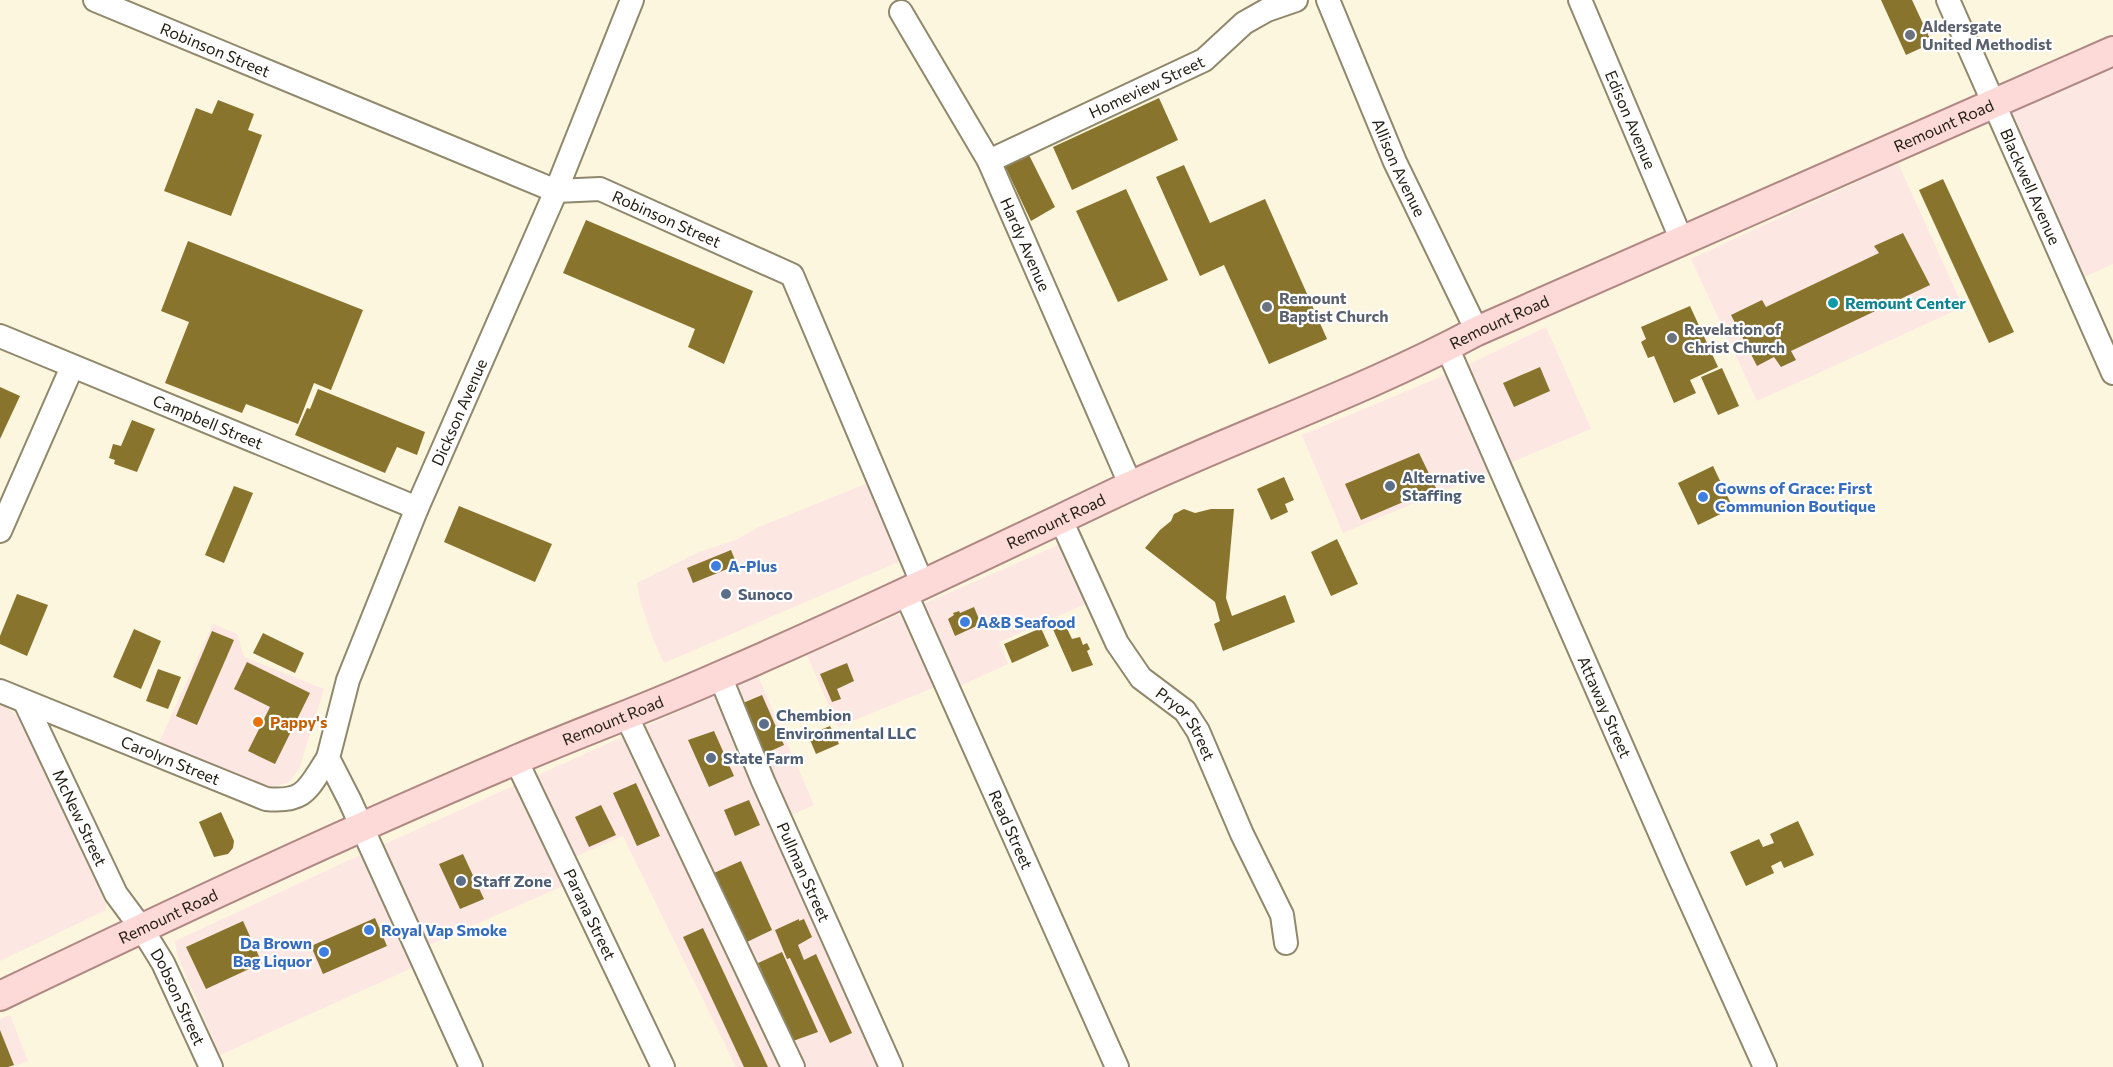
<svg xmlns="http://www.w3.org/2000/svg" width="2113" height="1067" viewBox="0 0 2113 1067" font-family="Commissioner,sans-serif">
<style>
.commercial{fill:#fce7e3}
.building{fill:#88742c}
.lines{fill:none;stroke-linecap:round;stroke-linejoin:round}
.minor-casing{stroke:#90886c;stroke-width:26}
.major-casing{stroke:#af8883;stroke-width:32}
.minor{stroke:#fff;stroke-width:22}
.major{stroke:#fdd9d8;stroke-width:28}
.worship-dot{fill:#6b7280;stroke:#fff;stroke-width:2}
.culture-dot{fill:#0f9aa8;stroke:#fff;stroke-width:2}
.service-dot{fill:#5c6f8a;stroke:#fff;stroke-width:2}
.shop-dot{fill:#3f7fe0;stroke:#fff;stroke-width:2}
.food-dot{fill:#e8710a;stroke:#fff;stroke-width:2}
.labels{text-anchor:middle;stroke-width:4.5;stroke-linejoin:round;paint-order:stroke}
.worship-label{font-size:16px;font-weight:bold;fill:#5b616d;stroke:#fff;text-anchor:start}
.street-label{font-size:16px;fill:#232015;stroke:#fff}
.culture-label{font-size:16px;font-weight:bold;fill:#0d838f;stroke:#fff;text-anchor:start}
.service-label{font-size:16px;font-weight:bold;fill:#4e5e75;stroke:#fff;text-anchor:start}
.shop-label{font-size:16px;font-weight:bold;fill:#366cbe;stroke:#fff;text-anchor:start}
.food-label{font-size:16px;font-weight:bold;fill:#c56008;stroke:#fff;text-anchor:start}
</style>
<rect width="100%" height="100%" fill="#fdf6de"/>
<!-- commercial -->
<g class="commercial">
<path d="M 2113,67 L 2113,264 L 2073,282 L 2000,117 Z"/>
<path d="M 1898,163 L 1963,307 L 1757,401 L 1691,259 Z"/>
<path d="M 1546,327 L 1591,429 L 1343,533 L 1302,435 L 1457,370 Z"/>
<path d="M 878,479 L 910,557 L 664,663 L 653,639 L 640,600 L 637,583 L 699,552 L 736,540 L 759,527 Z"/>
<path d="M 1070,540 L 1097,599 L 999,642 L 1008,664 L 949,691 L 945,683 L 838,727 L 807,655 Z"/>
<path d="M 213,624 L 237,634 L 244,657 L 324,689 L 299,769 L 289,782 L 274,787 L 263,785 L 206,761 L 158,745 Z"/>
<path d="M 758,676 L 814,805 L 783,819 L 891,1067 L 736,1067 L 623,836 L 565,861 L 574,881 L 418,950 L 423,963 L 220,1055 L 177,954 L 175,941 L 358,856 Z"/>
<path d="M 0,702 L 17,716 L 104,894 L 106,902 L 106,910 L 0,961 Z"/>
<path d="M 10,1015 L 28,1061 L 13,1067 L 0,1067 L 0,1019 Z"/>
</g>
<!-- building -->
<g class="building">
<path d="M 1881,0 L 1912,0 L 1932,43 L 1906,55 Z"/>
<path d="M 1159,98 L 1178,140 L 1072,190 L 1053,147 Z"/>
<path d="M 218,100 L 254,114 L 248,130 L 262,135 L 231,216 L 164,191 L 196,108 L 212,114 Z"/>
<path d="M 1027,151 L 1055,207 L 1031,221 L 1003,162 Z"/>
<path d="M 1184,165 L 1210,223 L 1265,199 L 1327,339 L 1269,364 L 1224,265 L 1200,276 L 1156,177 Z"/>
<path d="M 1943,179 L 2014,332 L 1989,343 L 1919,190 Z"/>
<path d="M 1126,189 L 1168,280 L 1118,302 L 1076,211 Z"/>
<path d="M 586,220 L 753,291 L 724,364 L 688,347 L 695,329 L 563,273 Z"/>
<path d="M 1903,233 L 1930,285 L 1791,351 L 1796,360 L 1781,367 L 1774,357 L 1757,366 L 1731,315 L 1762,300 L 1766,307 L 1879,253 L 1874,246 Z"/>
<path d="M 188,241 L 363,310 L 331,390 L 314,383 L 298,424 L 246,404 L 242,413 L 165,383 L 189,322 L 161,311 Z"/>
<path d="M 1690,306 L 1718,367 L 1690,380 L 1696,393 L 1674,403 L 1654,356 L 1648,358 L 1641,342 L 1646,339 L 1641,327 Z"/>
<path d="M 1540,367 L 1550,391 L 1514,407 L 1503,383 Z"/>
<path d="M 1722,368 L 1739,406 L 1718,415 L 1701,377 Z"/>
<path d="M 0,387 L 20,396 L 0,439 Z"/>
<path d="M 318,389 L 425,432 L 417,455 L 397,447 L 385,473 L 295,435 L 307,408 L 310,409 Z"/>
<path d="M 132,420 L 155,429 L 137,472 L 114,464 L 115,460 L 109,458 L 113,444 L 121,446 Z"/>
<path d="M 1419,453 L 1436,488 L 1361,520 L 1345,484 Z"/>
<path d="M 1713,466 L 1733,508 L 1698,525 L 1678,483 Z"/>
<path d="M 1284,477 L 1294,500 L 1285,504 L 1288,512 L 1271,520 L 1257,489 Z"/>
<path d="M 234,486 L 253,493 L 224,563 L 205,555 Z"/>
<path d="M 459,506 L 552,544 L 535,582 L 444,542 Z"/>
<path d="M 1184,509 L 1195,513 L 1211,509 L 1234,509 L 1226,598 L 1232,616 L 1285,595 L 1295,622 L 1223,651 L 1214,624 L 1220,621 L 1215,602 L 1145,548 L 1160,530 L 1171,521 L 1174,514 Z"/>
<path d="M 1337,539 L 1358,584 L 1331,596 L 1311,552 Z"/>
<path d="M 731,550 L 737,565 L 693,583 L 687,568 Z"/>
<path d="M 17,594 L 48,605 L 27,656 L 0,644 L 0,636 Z"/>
<path d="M 974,607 L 981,624 L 955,636 L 948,619 L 954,615 L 953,613 L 959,611 L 960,613 Z"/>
<path d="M 1064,622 L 1072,639 L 1080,637 L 1083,645 L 1087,643 L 1090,649 L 1087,651 L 1093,665 L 1072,672 L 1052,627 Z"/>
<path d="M 1041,628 L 1049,646 L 1012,663 L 1004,644 Z"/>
<path d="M 134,629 L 161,641 L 141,689 L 113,677 Z"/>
<path d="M 212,631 L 234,640 L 197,725 L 176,716 Z"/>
<path d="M 263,633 L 304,653 L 295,673 L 253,653 Z"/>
<path d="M 247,662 L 310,693 L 275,764 L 248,751 L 270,707 L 234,689 Z"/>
<path d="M 847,663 L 854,681 L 837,689 L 841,699 L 832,702 L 820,674 Z"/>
<path d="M 158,669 L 181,677 L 168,709 L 146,701 Z"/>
<path d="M 762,695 L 784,745 L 764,754 L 743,703 Z"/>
<path d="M 830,726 L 839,744 L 816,754 L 808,735 Z"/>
<path d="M 714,731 L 734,776 L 709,787 L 688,740 Z"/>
<path d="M 636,783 L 660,836 L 637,846 L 613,793 Z"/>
<path d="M 749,800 L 760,825 L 735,836 L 724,810 Z"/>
<path d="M 601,805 L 616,835 L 589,847 L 575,817 Z"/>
<path d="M 221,812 L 234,841 L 233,848 L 228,854 L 214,857 L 199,822 Z"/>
<path d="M 1798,821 L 1814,855 L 1784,868 L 1781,861 L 1771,866 L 1774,873 L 1746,886 L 1730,852 L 1759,839 L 1763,847 L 1774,843 L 1770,834 Z"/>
<path d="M 463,854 L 484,899 L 460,909 L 439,864 Z"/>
<path d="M 741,861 L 772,930 L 747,942 L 714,873 Z"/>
<path d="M 375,918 L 387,946 L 323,974 L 311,946 Z"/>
<path d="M 799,919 L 799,921 L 804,919 L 812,937 L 798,945 L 804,960 L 816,954 L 852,1033 L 830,1043 L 790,958 L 787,959 L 775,930 Z"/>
<path d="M 243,921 L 262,963 L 206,989 L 186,947 Z"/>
<path d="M 703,928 L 768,1067 L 744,1067 L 683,937 Z"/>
<path d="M 782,952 L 818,1032 L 793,1041 L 758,963 Z"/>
<path d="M 0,1030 L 14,1065 L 8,1067 L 0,1067 Z"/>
</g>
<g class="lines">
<!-- minor casing -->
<g class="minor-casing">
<g id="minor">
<path id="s1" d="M 95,0 L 556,191 L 600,189 L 792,275 L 923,585"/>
<path id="s2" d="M 1328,0 L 1395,162 L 1477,331"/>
<path id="s3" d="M 1580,0 L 1682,241"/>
<path id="s4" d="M 1948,0 L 2113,373"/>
<path id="s5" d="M 901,12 L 989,161 L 1131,486"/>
<path id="s6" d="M 989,161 L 1204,60 L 1244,23 L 1267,10 L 1296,0"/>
<path id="s7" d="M 0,336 L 417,508"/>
<path id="s8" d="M 1447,347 L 1677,872 L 1765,1067"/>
<path id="s9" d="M 1061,520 L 1117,643 L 1141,678 L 1185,711 L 1198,731 L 1242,834 L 1282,915 L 1286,943"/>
<path d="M 0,531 L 72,367"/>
<path id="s10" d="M 905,592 L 1117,1067"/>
<path id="s11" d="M 720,676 L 763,781 L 891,1067"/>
<path id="s12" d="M 0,691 L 266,799 C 306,803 308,788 328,758"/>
<path id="s13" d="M 25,702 L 116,894 L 142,929 L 163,963 L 211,1067"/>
<path d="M 626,715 L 793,1067"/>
<path id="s14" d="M 516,760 L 663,1067"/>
<path id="s15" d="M 471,1067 L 350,801 L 328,758 L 348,680 L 417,508 L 556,191 L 632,0"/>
</g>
</g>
<!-- major casing -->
<g class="major-casing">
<g id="major">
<path id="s16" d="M 0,996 C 171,914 343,833 518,759 C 586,730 655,705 722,675 C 859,616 993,551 1128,487 C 1244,433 1365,391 1477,331 L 2113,51"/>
</g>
</g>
<!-- minor -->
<use href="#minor" class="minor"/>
<!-- major -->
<use href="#major" class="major"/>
</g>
<!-- markers -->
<g class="worship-dot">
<circle cx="1910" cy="35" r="6"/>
<circle cx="1267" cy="307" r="6"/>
<circle cx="1672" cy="338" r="6"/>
</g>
<circle class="culture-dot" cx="1833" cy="303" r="6"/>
<g class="service-dot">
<circle cx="1390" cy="486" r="6"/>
<circle cx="726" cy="594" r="6"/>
<circle cx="764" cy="724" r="6"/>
<circle cx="711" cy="758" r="6"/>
<circle cx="461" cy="881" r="6"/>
</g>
<g class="shop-dot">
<circle cx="1703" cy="497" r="6"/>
<circle cx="716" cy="566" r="6"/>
<circle cx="965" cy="622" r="6"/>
<circle cx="369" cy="930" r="6"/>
<circle cx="324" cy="952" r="6"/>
</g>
<circle class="food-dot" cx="258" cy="722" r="6"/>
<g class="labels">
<!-- worship labels -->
<g class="worship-label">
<text x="1922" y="32">Aldersgate<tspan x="1922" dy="18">United Methodist</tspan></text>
<text x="1279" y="304">Remount<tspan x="1279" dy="18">Baptist Church</tspan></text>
<text x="1684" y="335">Revelation of<tspan x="1684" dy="18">Christ Church</tspan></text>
</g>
<!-- street labels -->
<g class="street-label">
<text dy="6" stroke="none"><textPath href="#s1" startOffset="130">Robinson Street</textPath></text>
<text dy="6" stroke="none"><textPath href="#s6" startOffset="174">Homeview Street</textPath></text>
<text dy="6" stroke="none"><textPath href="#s3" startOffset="130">Edison Avenue</textPath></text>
<text dy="6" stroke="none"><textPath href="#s16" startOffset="2130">Remount Road</textPath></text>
<text dy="6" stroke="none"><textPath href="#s2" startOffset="182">Allison Avenue</textPath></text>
<text dy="6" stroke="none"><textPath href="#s4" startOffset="204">Blackwell Avenue</textPath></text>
<text dy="6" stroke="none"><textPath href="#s1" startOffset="616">Robinson Street</textPath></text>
<text dy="6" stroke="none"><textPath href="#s5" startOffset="264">Hardy Avenue</textPath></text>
<text dy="6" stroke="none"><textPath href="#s16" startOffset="1644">Remount Road</textPath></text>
<text dy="6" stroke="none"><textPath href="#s15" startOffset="711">Dickson Avenue</textPath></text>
<text dy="6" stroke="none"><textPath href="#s7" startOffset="225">Campbell Street</textPath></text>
<text dy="6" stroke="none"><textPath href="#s16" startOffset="1158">Remount Road</textPath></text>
<text dy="6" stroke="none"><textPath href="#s8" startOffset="393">Attaway Street</textPath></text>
<text dy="6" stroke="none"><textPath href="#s16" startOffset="672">Remount Road</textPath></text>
<text dy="6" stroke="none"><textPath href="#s9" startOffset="243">Pryor Street</textPath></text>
<text dy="6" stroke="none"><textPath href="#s12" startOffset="184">Carolyn Street</textPath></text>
<text dy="6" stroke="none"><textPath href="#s13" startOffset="128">McNew Street</textPath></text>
<text dy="6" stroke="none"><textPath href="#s10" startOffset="260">Read Street</textPath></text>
<text dy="6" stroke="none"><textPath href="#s11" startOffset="213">Pullman Street</textPath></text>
<text dy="6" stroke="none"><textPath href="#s14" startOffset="171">Parana Street</textPath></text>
<text dy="6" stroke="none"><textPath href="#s16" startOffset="186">Remount Road</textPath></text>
<text dy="6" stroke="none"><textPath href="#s13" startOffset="333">Dobson Street</textPath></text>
</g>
<!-- culture labels -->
<g class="culture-label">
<text x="1845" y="309">Remount Center</text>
</g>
<!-- service labels -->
<g class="service-label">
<text x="1402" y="483">Alternative<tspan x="1402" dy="18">Staffing</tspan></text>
<text x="738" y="600">Sunoco</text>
<text x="776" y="721">Chembion<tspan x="776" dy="18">Environmental LLC</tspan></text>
<text x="723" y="764">State Farm</text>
<text x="473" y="887">Staff Zone</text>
</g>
<!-- shop labels -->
<g class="shop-label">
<text x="1715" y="494">Gowns of Grace: First<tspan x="1715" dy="18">Communion Boutique</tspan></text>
<text x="728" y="572">A-Plus</text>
<text x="977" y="628">A&amp;B Seafood</text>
<text x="381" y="936">Royal Vap Smoke</text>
<text x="312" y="949" text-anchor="end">Da Brown<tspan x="312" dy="18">Bag Liquor</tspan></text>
</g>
<!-- food labels -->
<g class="food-label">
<text x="270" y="728">Pappy's</text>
</g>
</g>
</svg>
